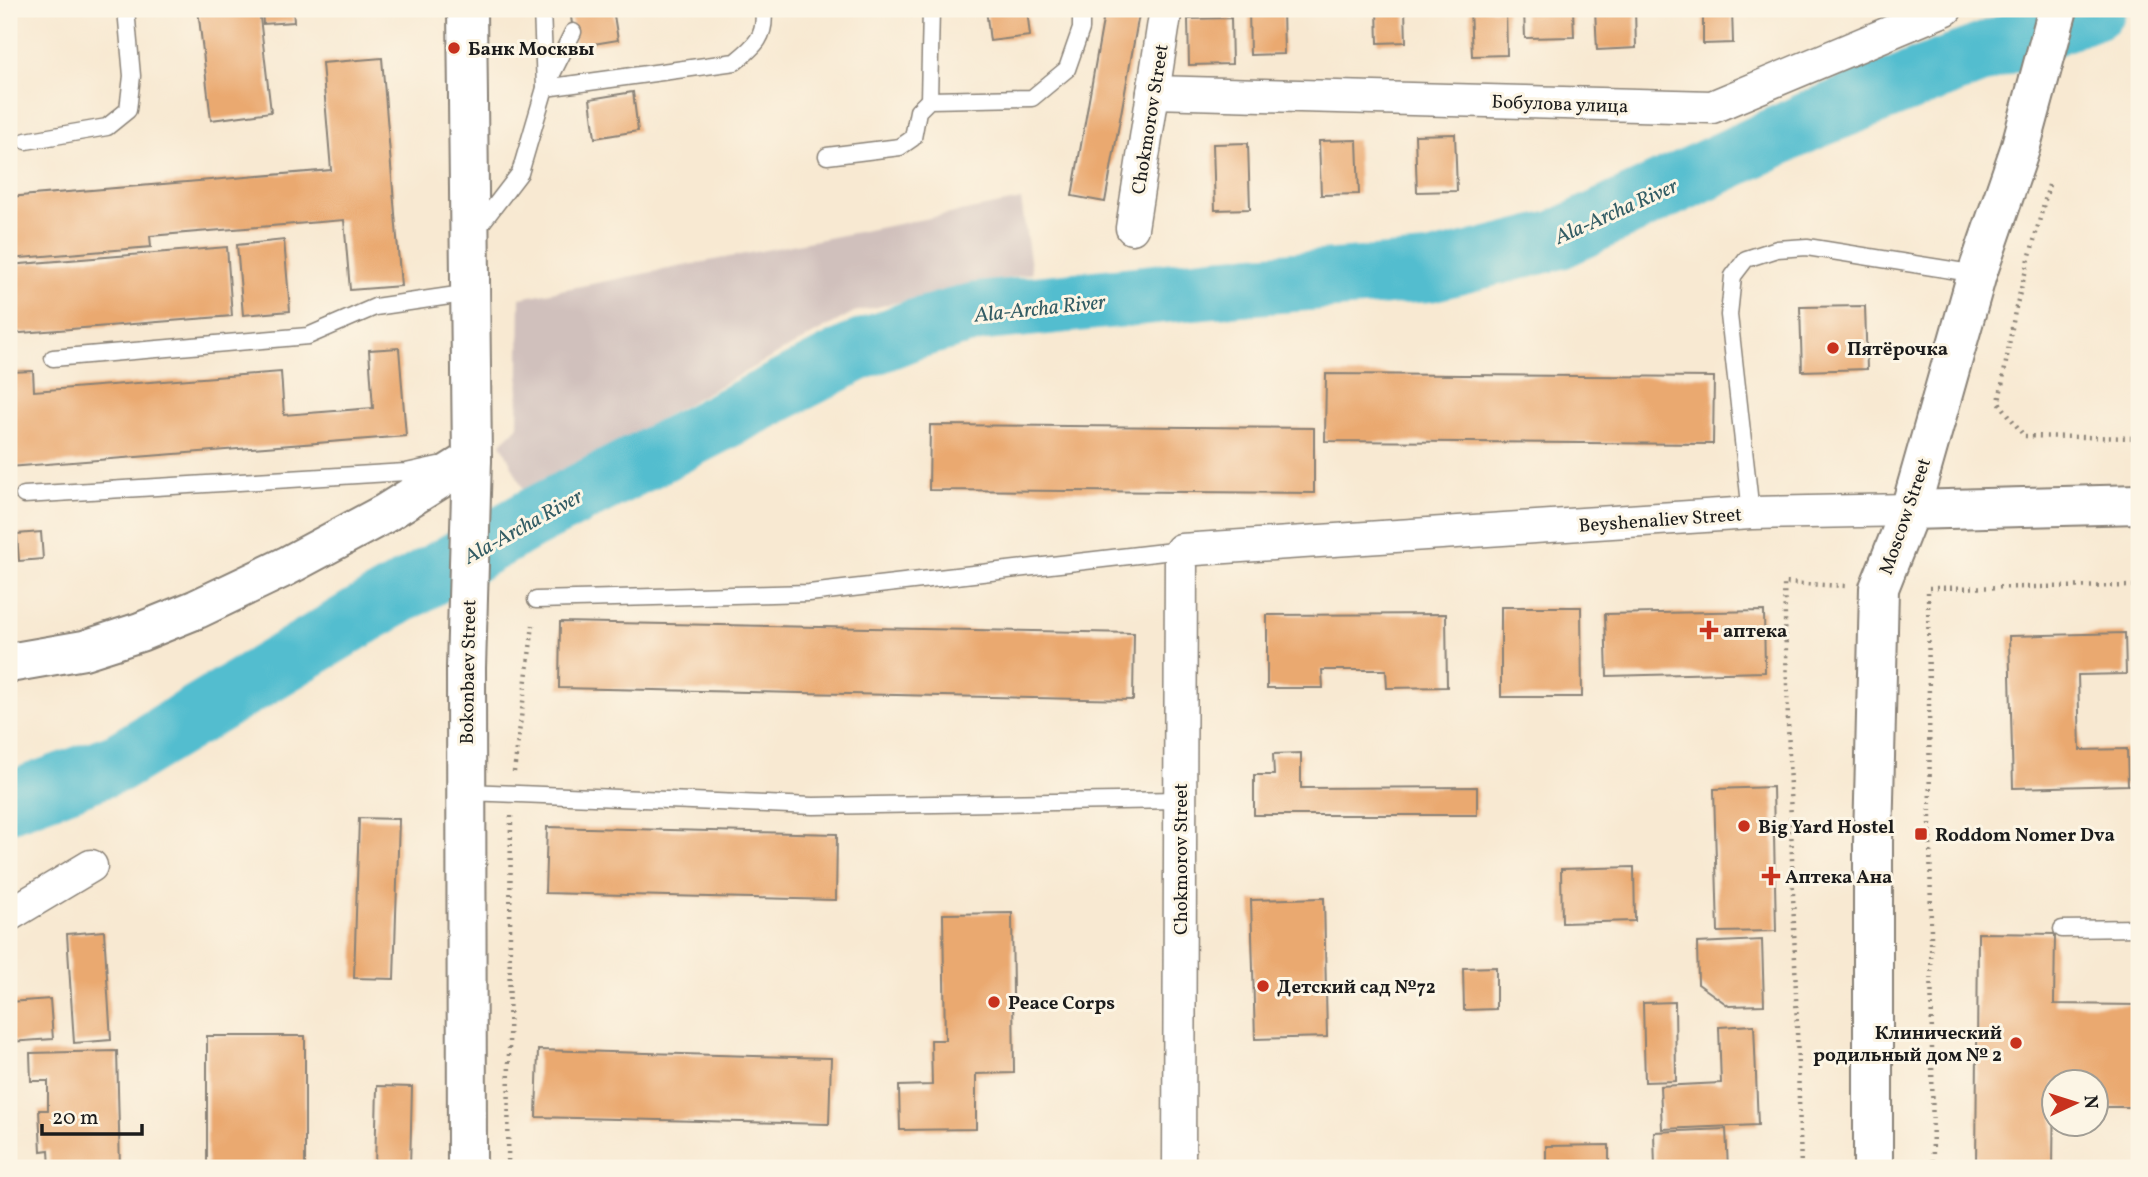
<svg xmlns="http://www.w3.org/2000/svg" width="2148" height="1177" viewBox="0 0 2148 1177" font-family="Vollkorn,serif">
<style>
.industrial{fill:#d0c0bc}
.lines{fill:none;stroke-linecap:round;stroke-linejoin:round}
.river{stroke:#53bdcf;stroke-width:60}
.building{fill:#eaa970}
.service-casing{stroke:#8a8277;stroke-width:19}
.minor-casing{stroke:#8a8277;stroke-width:35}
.tertiary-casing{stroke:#8a8277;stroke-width:42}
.secondary-casing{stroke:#8a8277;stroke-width:42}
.path{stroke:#8a8277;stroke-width:4.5;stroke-dasharray:2 5;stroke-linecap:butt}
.service{stroke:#fff;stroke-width:16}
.minor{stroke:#fff;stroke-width:32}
.tertiary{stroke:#fff;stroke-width:38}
.secondary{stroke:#fff;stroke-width:38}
.poi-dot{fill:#c8321e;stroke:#fcf5e5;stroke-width:2.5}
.labels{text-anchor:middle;stroke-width:6;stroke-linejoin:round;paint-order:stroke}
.poi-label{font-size:19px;font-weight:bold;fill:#1c1c1c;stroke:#fcf5e5;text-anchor:start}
.street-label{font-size:19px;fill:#1c1c1c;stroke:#fcf5e5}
.water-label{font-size:21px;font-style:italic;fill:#325c64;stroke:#fcf5e5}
</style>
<rect width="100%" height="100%" fill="#fcf5e5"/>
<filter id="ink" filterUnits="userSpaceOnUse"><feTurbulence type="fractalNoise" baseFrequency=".0143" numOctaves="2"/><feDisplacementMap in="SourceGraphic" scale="14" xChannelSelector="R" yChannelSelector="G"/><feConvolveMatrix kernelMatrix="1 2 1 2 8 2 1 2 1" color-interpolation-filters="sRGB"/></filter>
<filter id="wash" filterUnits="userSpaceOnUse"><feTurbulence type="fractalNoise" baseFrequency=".00686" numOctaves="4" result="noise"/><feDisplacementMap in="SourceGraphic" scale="28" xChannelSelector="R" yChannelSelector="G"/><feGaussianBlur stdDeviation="1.57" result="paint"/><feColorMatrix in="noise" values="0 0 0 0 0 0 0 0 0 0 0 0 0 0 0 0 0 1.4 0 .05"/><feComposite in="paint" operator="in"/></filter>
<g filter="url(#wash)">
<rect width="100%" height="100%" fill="#f8e9d2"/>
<!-- industrial -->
<path class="industrial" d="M 1021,200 L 1032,273 L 854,312 L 525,493 L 501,443 L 518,427 L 520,298 Z"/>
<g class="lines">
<!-- river -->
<path class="river" d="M 9,802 L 119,762 L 363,615 L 529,520 L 858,351 L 912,330 L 977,312 L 1214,288 L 1429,272 L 1557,240 L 1812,120 L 2096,9"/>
</g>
<g id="blocks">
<!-- building -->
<g class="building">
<path d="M 198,9 L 259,9 L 271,112 L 211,120 Z"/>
<path d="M 262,9 L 293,9 L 294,22 L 263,24 Z"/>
<path d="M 570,9 L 613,9 L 618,40 L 575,47 Z"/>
<path d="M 986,9 L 1027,9 L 1030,36 L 990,41 Z"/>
<path d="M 1105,9 L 1140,9 L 1105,202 L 1072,196 Z"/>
<path d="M 1249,9 L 1283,9 L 1284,54 L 1250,55 Z"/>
<path d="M 1377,9 L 1405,9 L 1406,42 L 1378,43 Z"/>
<path d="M 1470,9 L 1506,9 L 1507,55 L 1472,56 Z"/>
<path d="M 1524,9 L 1573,9 L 1574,37 L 1525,38 Z"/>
<path d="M 1595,9 L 1635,9 L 1636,48 L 1597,50 Z"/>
<path d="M 1703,9 L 1732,9 L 1733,43 L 1703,44 Z"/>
<path d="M 1231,18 L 1232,64 L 1189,65 L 1188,19 Z"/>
<path d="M 382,58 L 401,286 L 350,290 L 344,220 L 150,236 L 151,247 L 9,259 L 9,197 L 331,170 L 322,63 Z"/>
<path d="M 633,92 L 638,131 L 595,138 L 590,99 Z"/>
<path d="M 1455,134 L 1457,191 L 1417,192 L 1415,135 Z"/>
<path d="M 1357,140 L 1359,194 L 1321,195 L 1319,141 Z"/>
<path d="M 1248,143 L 1250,209 L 1215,210 L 1213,144 Z"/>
<path d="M 284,240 L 290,311 L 243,315 L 237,245 Z"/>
<path d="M 227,247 L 232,316 L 9,334 L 9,265 Z"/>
<path d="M 1865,306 L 1867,369 L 1802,371 L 1800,307 Z"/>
<path d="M 399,348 L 406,436 L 9,467 L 9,372 L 33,371 L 34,391 L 281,372 L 284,415 L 373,408 L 369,350 Z"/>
<path d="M 1326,374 L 1714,377 L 1713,444 L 1325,441 Z"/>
<path d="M 930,425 L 1314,428 L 1314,493 L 929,490 Z"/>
<path d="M 41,532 L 43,559 L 19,561 L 17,534 Z"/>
<path d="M 1501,607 L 1581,607 L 1582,697 L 1501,697 Z"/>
<path d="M 1764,611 L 1765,672 L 1607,676 L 1605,614 Z"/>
<path d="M 1446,614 L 1447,687 L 1387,688 L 1386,670 L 1322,670 L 1323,688 L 1267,688 L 1267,615 Z"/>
<path d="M 560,622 L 1134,633 L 1133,700 L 559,688 Z"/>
<path d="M 2125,633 L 2126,674 L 2078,675 L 2080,750 L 2127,749 L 2128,785 L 2013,788 L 2009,636 Z"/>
<path d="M 1301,753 L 1301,788 L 1477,787 L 1477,815 L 1254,815 L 1254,775 L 1274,775 L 1273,754 Z"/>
<path d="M 1773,787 L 1776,931 L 1718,932 L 1714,789 Z"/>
<path d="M 359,818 L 399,819 L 394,979 L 354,978 Z"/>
<path d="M 547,827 L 837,834 L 836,900 L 545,893 Z"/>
<path d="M 1634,867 L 1635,921 L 1562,923 L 1561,869 Z"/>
<path d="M 1324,898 L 1327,1037 L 1255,1039 L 1251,900 Z"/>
<path d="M 1012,913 L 1014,1073 L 976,1074 L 976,1129 L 900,1130 L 899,1086 L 932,1085 L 931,1040 L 945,1040 L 943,914 Z"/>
<path d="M 104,931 L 111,1040 L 74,1043 L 67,934 Z"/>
<path d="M 1978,933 L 2055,934 L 2054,1004 L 2139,1005 L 2139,1107 L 2096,1107 L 2096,1082 L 2054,1082 L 2053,1168 L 1976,1168 Z"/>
<path d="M 1762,940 L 1764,1005 L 1729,1006 L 1698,984 L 1697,943 Z"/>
<path d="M 1496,967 L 1496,1009 L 1464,1010 L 1463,968 Z"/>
<path d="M 50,999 L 53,1039 L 9,1042 L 9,1002 Z"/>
<path d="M 1675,1002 L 1676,1081 L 1645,1082 L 1643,1003 Z"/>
<path d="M 1754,1025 L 1758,1125 L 1662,1129 L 1660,1086 L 1721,1083 L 1719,1027 Z"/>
<rect x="207" y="1036" width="98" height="132"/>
<path d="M 538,1050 L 831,1058 L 829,1124 L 536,1117 Z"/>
<path d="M 117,1051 L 120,1168 L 50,1168 L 49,1150 L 41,1151 L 39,1110 L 48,1110 L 48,1081 L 31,1081 L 30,1053 Z"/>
<path d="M 377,1086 L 412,1087 L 410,1168 L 375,1168 Z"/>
<path d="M 1726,1129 L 1728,1168 L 1655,1168 L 1654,1132 Z"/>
<path d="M 1609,1145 L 1609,1168 L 1546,1168 L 1546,1146 Z"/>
</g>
</g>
</g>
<g filter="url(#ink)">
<use href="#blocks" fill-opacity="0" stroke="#8a8277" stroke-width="2"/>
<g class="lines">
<!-- service casing -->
<g class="service-casing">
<g id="service">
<path d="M 542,9 L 545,88 L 735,62 C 755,46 767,36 763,9"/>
<path d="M 929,100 L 931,9"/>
<path d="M 26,141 L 107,127 L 128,110 L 132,76 L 126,9"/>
<path d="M 827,156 L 900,147 L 913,138 L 918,111 L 929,100 L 1032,98 L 1067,69 L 1081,29 L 1081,9"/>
<path d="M 477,229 L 520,173 L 545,88 L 573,32"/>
<path d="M 53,358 L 308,336 L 375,307 L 470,293"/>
<path d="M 24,495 L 406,472 L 438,465"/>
<path d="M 1751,513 L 1729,315 L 1733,276 L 1746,259 L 1777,249 L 1807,247 L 1977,274"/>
<path d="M 536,600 L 809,593 L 1181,550"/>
<path d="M 467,792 L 813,806 L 1180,800"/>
<path d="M 2062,929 L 2139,928"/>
</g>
</g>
<!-- minor casing -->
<g class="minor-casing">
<g id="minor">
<path d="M 1153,92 L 1712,107 L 1946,9"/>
<path d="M 1132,228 L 1166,9"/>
<path d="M 9,915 L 91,866"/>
<path d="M 1179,1168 L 1181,550 L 1751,513 L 1910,510"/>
</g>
</g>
<!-- tertiary casing -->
<g class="tertiary-casing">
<g id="tertiary">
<path d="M 1910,510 L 2139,504"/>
<path d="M 9,663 L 84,650 L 140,632 L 197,609 L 287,566 L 384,514 L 472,459"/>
<path d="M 467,1168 L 466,668 L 472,459 L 467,9"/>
</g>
</g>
<!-- secondary casing -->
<g class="secondary-casing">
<path id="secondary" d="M 1873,1168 L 1873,842 L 1879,588 L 1910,510 L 1977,274 L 2020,149 L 2058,9"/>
</g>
<!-- path -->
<g class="path">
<path d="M 2049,185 L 2015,311 L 1999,402 L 2024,436 L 2139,438"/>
<path d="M 514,772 L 533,625"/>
<path d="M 508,1168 L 511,816"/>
<path d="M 1801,1168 L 1784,583 L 1846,586"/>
<path d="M 1933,1168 L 1928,588 L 2139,586"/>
</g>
<!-- service -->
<use href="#service" class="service"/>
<!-- minor -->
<use href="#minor" class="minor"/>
<!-- tertiary -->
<use href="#tertiary" class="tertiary"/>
<!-- secondary -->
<use href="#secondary" class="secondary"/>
</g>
</g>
<!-- markers -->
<g class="poi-dot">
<circle cx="454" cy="48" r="7"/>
<circle cx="1833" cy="348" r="7"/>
<path d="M1705.5 619.5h7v7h7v7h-7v7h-7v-7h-7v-7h7z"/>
<circle cx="1744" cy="826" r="7"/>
<rect x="1914" y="827" width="14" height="14" rx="3.5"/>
<path d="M1767.5 865.5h7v7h7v7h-7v7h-7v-7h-7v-7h7z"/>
<circle cx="1263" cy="986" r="7"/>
<circle cx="994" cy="1002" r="7"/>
<circle cx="2016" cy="1043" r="7"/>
</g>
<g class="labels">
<!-- poi labels -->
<g class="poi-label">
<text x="468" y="55">Банк Москвы</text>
<text x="1847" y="355">Пятёрочка</text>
<text x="1723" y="637">аптека</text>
<text x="1758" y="833">Big Yard Hostel</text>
<text x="1935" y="841">Roddom Nomer Dva</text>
<text x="1785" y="883">Аптека Ана</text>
<text x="1277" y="993">Детский сад №72</text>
<text x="1008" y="1009">Peace Corps</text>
<text x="2002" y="1039" text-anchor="end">Клинический<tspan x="2002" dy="22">родильный дом № 2</tspan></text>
</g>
<!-- street labels -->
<g class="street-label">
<text transform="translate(1560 103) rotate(2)" y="7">Бобулова улица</text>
<text transform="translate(1149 119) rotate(-81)" y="7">Chokmorov Street</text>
<text transform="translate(1904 516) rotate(-71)" y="7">Moscow Street</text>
<text transform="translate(1660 519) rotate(-4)" y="7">Beyshenaliev Street</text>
<text transform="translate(467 672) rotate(-89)" y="7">Bokonbaev Street</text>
<text transform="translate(1180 859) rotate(-90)" y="7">Chokmorov Street</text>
</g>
<!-- water labels -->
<g class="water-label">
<text transform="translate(1616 211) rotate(-24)" y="7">Ala-Archa River</text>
<text transform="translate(1040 308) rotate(-6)" y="7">Ala-Archa River</text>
<text transform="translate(523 526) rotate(-29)" y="7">Ala-Archa River</text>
</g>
</g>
<!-- margin -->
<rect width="2148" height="1177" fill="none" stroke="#fcf5e5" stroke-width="35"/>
<!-- north arrow -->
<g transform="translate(2075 1103) rotate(86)"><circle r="33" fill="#fcf5e5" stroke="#a29e95" stroke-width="2"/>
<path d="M0-5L12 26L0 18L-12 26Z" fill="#c8321e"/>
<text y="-10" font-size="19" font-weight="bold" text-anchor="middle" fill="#1c1c1c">N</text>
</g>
<!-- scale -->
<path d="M42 1124v10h100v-10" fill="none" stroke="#1c1c1c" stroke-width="3.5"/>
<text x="52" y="1124" font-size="21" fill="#1c1c1c" stroke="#fcf5e5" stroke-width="5" paint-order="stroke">20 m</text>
</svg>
